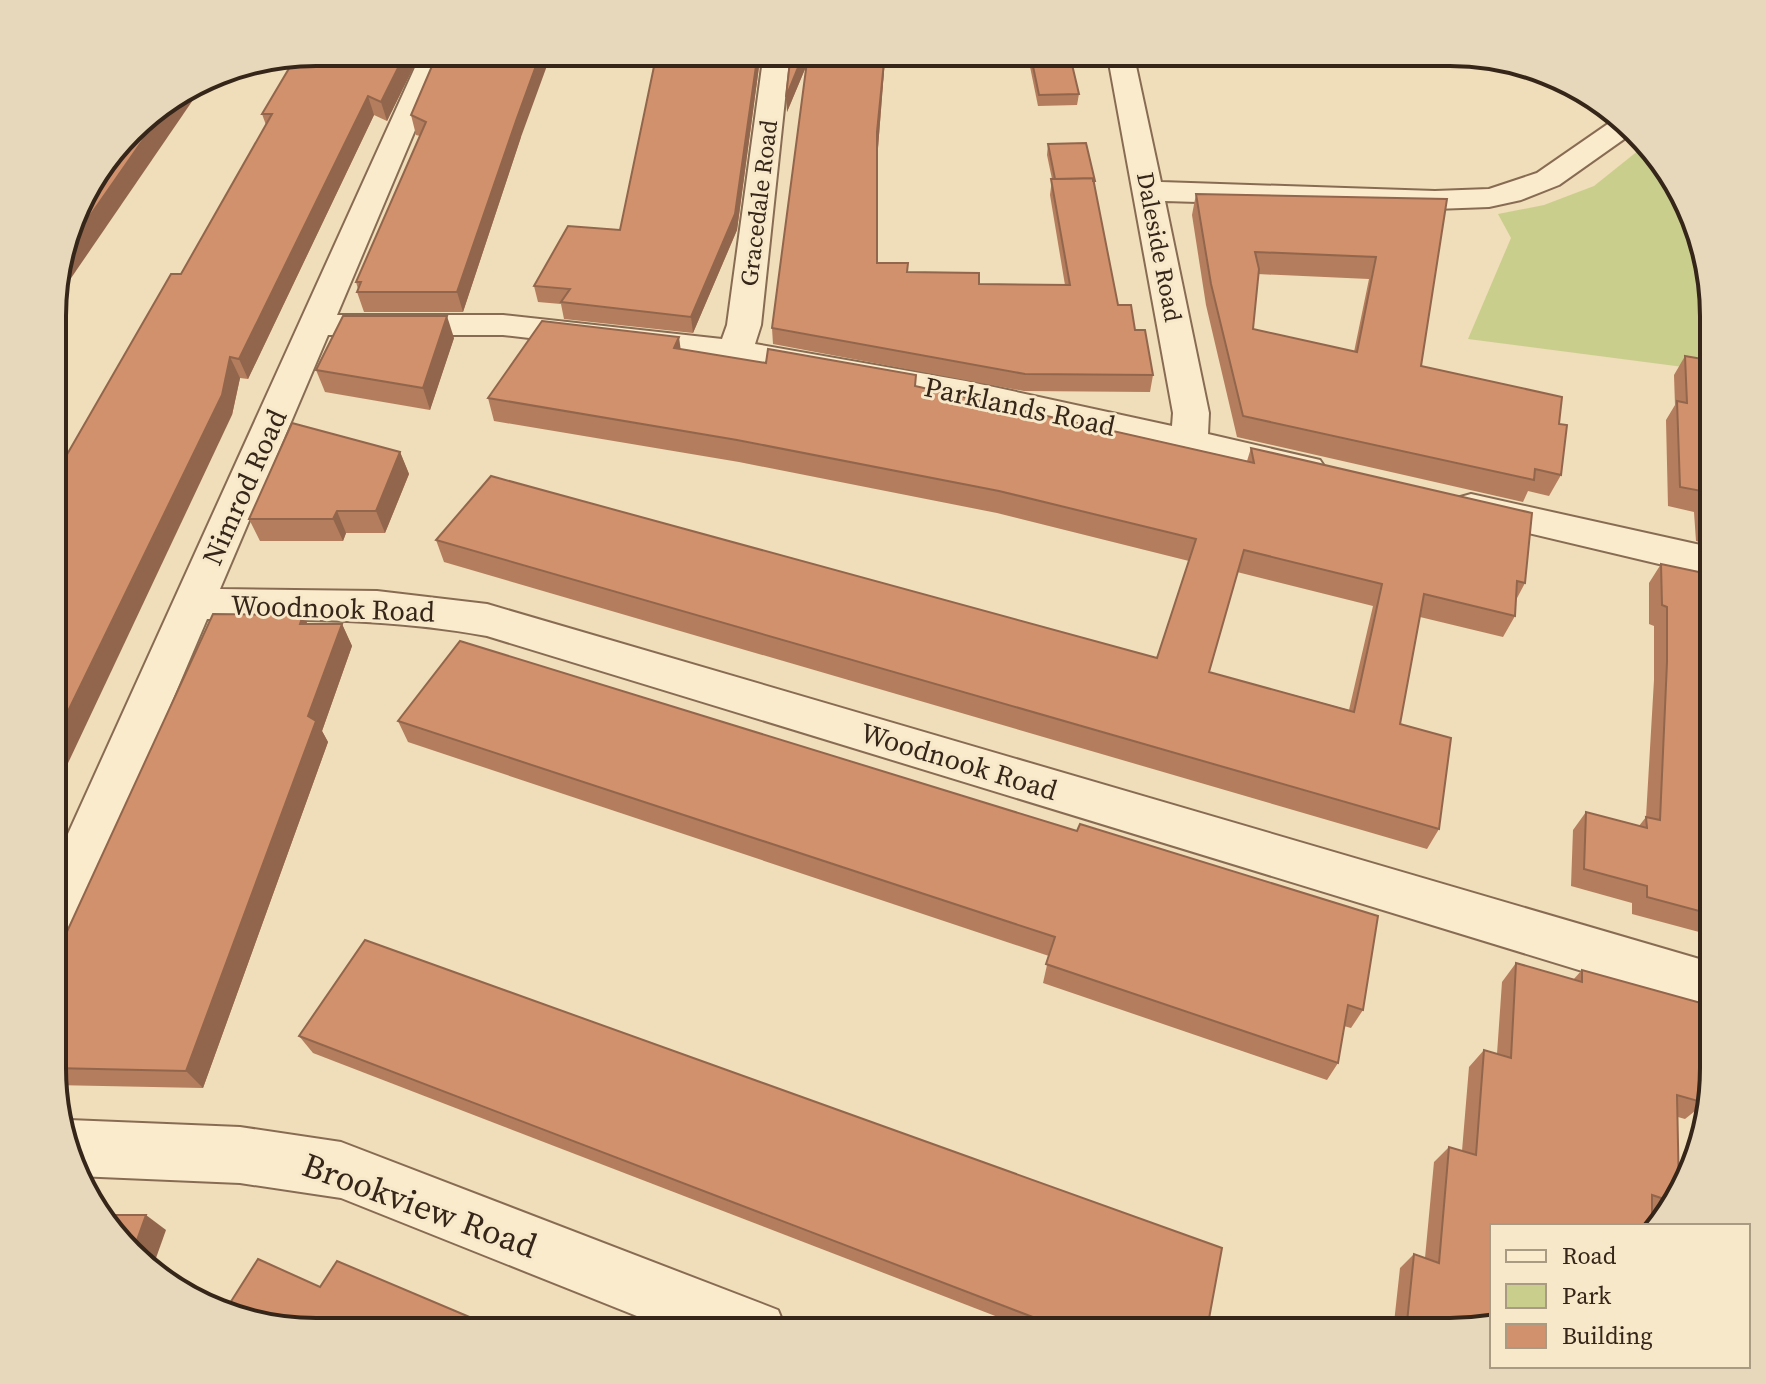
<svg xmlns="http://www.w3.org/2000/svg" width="1766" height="1384" viewBox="0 0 1766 1384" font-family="'Source Serif 4',serif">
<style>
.green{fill:#cace8d}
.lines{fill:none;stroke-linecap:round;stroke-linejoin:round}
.street-casing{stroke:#876c53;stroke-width:4}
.street{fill:#fbebcd;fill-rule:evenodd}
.wall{fill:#b47d5d;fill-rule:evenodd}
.shaded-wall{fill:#92664c}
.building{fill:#d1916c;stroke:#92664c;stroke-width:2;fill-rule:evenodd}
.labels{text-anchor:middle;stroke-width:6;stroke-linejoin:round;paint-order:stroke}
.far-street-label{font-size:24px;fill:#352619;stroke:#f7e8c9}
.street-label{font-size:28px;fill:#352619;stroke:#f7e8c9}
.near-street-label{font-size:34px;fill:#352619;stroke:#f7e8c9}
.rim{fill:none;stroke:#352619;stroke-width:4}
</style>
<rect width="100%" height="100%" fill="#f0ddb9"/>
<!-- green -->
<path class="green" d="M 1644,146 L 1694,215 L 1714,316 L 1714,371 L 1468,339 L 1511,238 L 1498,214 L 1544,205 L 1594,186 Z"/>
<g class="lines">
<!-- street casing -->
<g class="street-casing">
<g id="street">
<path d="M 422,52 L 448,52 L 337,315 L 503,315 L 722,339 L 727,325 L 764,52 L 790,52 L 761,325 L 755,344 L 966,381 L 1172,426 L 1173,413 L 1107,52 L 1133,52 L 1161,182 L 1435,191 L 1489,189 L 1537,173 L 1618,117 L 1624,118 L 1634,132 L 1559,185 L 1521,200 L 1489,207 L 1435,209 L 1165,201 L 1209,413 L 1208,434 L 1320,460 L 1326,469 L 1320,478 L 1307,482 L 966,403 L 735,362 L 503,335 L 328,335 L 220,589 L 377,591 L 487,604 L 1713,963 L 1713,1011 L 487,636 C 394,619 301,619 207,619 L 71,939 L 53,945 L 53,867 Z"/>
<path d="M 1471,494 L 1714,548 L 1714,577 L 1457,516 L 1452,507 L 1457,498 Z"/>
<path d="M 69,1120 L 240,1127 L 341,1142 L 778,1310 L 787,1332 L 677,1332 L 341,1198 L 240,1183 L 77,1176 L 63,1123 Z"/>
</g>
</g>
<!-- street -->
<use href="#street" class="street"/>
</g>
<!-- wall -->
<g class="wall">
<path d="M 421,52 L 387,121 L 374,115 L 248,379 L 240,378 L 232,415 L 181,274 L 266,125 L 262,114 Z"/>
<path d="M 657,52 L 761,52 L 737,230 L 693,333 L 564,319 L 561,304 L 538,302 L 534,286 L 620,230 Z"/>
<path d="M 791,52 L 885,58 L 878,148 L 877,263 L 907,272 L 979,284 L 1065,285 L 1050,195 L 1052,179 L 1047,155 L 1048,144 L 1095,181 L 1094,188 L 1118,305 L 1135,330 L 1153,375 L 1150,392 L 1024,391 L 773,344 L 772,328 L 806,69 L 805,69 L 787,112 Z"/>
<path d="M 1027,52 L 1069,52 L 1079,94 L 1077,105 L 1038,106 Z"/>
<path d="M 411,115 L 521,137 L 463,312 L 364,312 L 357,292 L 358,289 L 356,282 L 420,136 L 416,135 Z"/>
<path d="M 1196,194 L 1447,199 L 1421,366 L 1559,424 L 1561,475 L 1549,496 L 1528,491 L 1523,502 L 1237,437 L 1206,305 L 1192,215 ZM 1258,274 L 1369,279 L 1354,352 L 1253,329 Z"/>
<path d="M 454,338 L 430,410 L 325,392 L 316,370 Z"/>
<path d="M 681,349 L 766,363 L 916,375 L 916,386 L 1247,461 L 1251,448 L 1525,583 L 1516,600 L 1515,616 L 1503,637 L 1420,617 L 1400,724 L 1439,829 L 1427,849 L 444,562 L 436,540 L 1157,658 L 1189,561 L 997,513 L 739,462 L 494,421 L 488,398 ZM 1237,572 L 1373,606 L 1349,710 L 1209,672 Z"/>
<path d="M 1685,356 L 1714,361 L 1714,547 L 1696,541 L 1694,512 L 1668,506 L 1666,420 L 1675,405 L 1674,375 Z"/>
<path d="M 400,452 L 409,474 L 385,533 L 346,533 L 343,541 L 260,541 L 249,519 Z"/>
<path d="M 1712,557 L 1714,558 L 1714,936 L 1632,914 L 1632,903 L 1571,886 L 1573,830 L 1586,812 L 1639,826 L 1646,817 L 1654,680 L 1654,626 L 1649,624 L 1649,583 L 1661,564 L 1701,573 Z"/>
<path d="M 308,624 L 342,624 L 352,646 L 322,731 L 328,742 L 203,1088 L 53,1085 L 53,962 Z"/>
<path d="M 398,721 L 1363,1010 L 1351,1028 L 1344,1026 L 1338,1063 L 1327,1080 L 1043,983 L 1049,956 L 408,742 Z"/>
<path d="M 365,940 L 1208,1324 L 1202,1332 L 1037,1332 L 313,1053 L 299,1036 Z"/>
<path d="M 1516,963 L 1573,980 L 1582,970 L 1705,1103 L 1685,1119 L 1678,1117 L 1673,1202 L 1666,1213 L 1659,1218 L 1652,1216 L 1450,1332 L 1393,1332 L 1400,1268 L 1414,1254 L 1425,1258 L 1434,1162 L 1449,1147 L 1462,1151 L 1469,1067 L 1484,1050 L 1497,1054 L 1502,982 Z"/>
</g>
<!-- shaded-wall -->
<g class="shaded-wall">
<path d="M 406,52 L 421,52 L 387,121 L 381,102 Z"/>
<path d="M 541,52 L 552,52 L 521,137 L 463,312 L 457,292 L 517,118 Z"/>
<path d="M 758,52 L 761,52 L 737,230 L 693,333 L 691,317 Z"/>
<path d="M 885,52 L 885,58 L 878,148 L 877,132 Z"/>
<path d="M 804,53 L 805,69 L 787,112 L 786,97 Z"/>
<path d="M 206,81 L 54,303 L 54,281 L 64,253 L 170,101 Z"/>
<path d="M 368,96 L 374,115 L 248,379 L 239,359 Z"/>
<path d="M 447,316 L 454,338 L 430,410 L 423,388 Z"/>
<path d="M 679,337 L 682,359 L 674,348 Z"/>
<path d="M 230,357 L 240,378 L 232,415 L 53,795 L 53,742 Z"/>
<path d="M 400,452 L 409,474 L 385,533 L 376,511 Z"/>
<path d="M 337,511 L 346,533 L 343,541 L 333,519 Z"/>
<path d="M 303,615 L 314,636 L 300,624 Z"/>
<path d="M 342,624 L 352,646 L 322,731 L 328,742 L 203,1088 L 186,1071 L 308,716 Z"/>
<path d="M 146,1215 L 166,1230 L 151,1272 L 142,1266 L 132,1254 Z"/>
</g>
<!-- building -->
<g class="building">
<path d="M 316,52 L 406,52 L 381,102 L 368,96 L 239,359 L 230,357 L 222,395 L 53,742 L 54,477 L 171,274 L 181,274 L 272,114 L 262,114 L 297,55 Z"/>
<path d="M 438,52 L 541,52 L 517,118 L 457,292 L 357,292 L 361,282 L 356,282 L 426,122 L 411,115 Z"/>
<path d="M 657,52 L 758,52 L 735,214 L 691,317 L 561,302 L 570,289 L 534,286 L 568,226 L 620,230 Z"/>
<path d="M 791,52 L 885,52 L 877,132 L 877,263 L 908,263 L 907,272 L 979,273 L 979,284 L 1070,285 L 1051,179 L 1093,178 L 1118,305 L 1131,305 L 1135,330 L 1145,330 L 1153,375 L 1025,374 L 772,328 L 808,54 L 804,53 L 786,97 Z"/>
<path d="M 1030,52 L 1069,52 L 1079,94 L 1039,95 Z"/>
<path d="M 170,101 L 64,253 L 87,185 L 142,117 Z"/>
<path d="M 1086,143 L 1095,181 L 1093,181 L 1093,178 L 1055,179 L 1048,144 Z"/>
<path d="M 1196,194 L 1447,199 L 1421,366 L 1562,397 L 1559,424 L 1567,425 L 1561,475 L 1535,469 L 1534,480 L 1243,416 L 1211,284 ZM 1255,252 L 1376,257 L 1357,352 L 1253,329 L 1259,269 Z"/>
<path d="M 343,316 L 447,316 L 423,388 L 316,370 Z"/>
<path d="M 542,321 L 679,337 L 674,348 L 766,363 L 768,349 L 916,375 L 915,386 L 1254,463 L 1251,448 L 1532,513 L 1525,583 L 1517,581 L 1515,616 L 1424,594 L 1400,724 L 1451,738 L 1439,829 L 436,540 L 491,476 L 1157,658 L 1196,539 L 999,491 L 737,440 L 488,398 ZM 1244,550 L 1382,584 L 1354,712 L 1209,672 Z"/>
<path d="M 1685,356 L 1714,361 L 1714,523 L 1709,522 L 1707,492 L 1680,487 L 1677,401 L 1687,403 Z"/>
<path d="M 292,423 L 400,452 L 376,511 L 337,511 L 333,519 L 249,519 Z"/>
<path d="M 1712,557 L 1714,558 L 1714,915 L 1647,897 L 1647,886 L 1584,869 L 1586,812 L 1647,828 L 1646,817 L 1660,820 L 1667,662 L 1667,607 L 1662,605 L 1661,564 L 1713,575 Z"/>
<path d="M 213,614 L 303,615 L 300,624 L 342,624 L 308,716 L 316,721 L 186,1071 L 53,1068 L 53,962 Z"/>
<path d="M 460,641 L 1077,831 L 1080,824 L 1378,916 L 1363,1010 L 1348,1005 L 1338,1063 L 1046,964 L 1055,937 L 398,721 Z"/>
<path d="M 365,940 L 1222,1248 L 1208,1324 L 1190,1318 L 1187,1332 L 1072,1332 L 299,1036 Z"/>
<path d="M 1516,963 L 1582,982 L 1582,970 L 1701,1003 L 1705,1103 L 1677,1095 L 1679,1192 L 1673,1202 L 1652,1195 L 1652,1226 L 1492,1226 L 1492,1324 L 1450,1332 L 1406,1332 L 1414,1254 L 1439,1263 L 1449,1147 L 1476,1155 L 1484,1050 L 1511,1058 Z"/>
<path d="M 103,1215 L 146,1215 L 132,1254 Z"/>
<path d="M 258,1259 L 320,1287 L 337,1261 L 505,1332 L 300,1331 L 223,1314 Z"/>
</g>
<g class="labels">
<!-- far-street labels -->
<g class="far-street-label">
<text transform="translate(759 203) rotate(-83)" y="8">Gracedale Road</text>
<text transform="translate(1159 247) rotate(79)" y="8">Daleside Road</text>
</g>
<!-- street labels -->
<g class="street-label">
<text transform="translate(1020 406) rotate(12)" y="10">Parklands Road</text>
<text transform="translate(244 487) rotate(-66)" y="10">Nimrod Road</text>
<text transform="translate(333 608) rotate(2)" y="10">Woodnook Road</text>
<text transform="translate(959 761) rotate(17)" y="10">Woodnook Road</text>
</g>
<!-- near-street labels -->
<g class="near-street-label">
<text transform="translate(420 1205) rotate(20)" y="12">Brookview Road</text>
</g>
</g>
<!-- crop -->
<path d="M0 0H1766V1384H0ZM316 66H1450A250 250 0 0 1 1700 316V1068A250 250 0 0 1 1450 1318H316A250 250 0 0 1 66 1068V316A250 250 0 0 1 316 66Z" fill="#e7d8bb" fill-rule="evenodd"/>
<path class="rim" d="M316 66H1450A250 250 0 0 1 1700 316V1068A250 250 0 0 1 1450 1318H316A250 250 0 0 1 66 1068V316A250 250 0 0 1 316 66Z"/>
<!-- legend -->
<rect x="1490" y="1224" width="260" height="144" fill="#f7e8c9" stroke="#a99a83" stroke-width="2"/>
<rect x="1506" y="1250" width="40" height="12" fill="#fbebcd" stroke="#a99a83" stroke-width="2"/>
<text x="1562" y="1264" font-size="24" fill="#352619">Road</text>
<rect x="1506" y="1284" width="40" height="24" fill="#cace8d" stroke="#a99a83" stroke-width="2"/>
<text x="1562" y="1304" font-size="24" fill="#352619">Park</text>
<rect x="1506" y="1324" width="40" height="24" fill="#d1916c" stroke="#a99a83" stroke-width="2"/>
<text x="1562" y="1344" font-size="24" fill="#352619">Building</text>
</svg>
